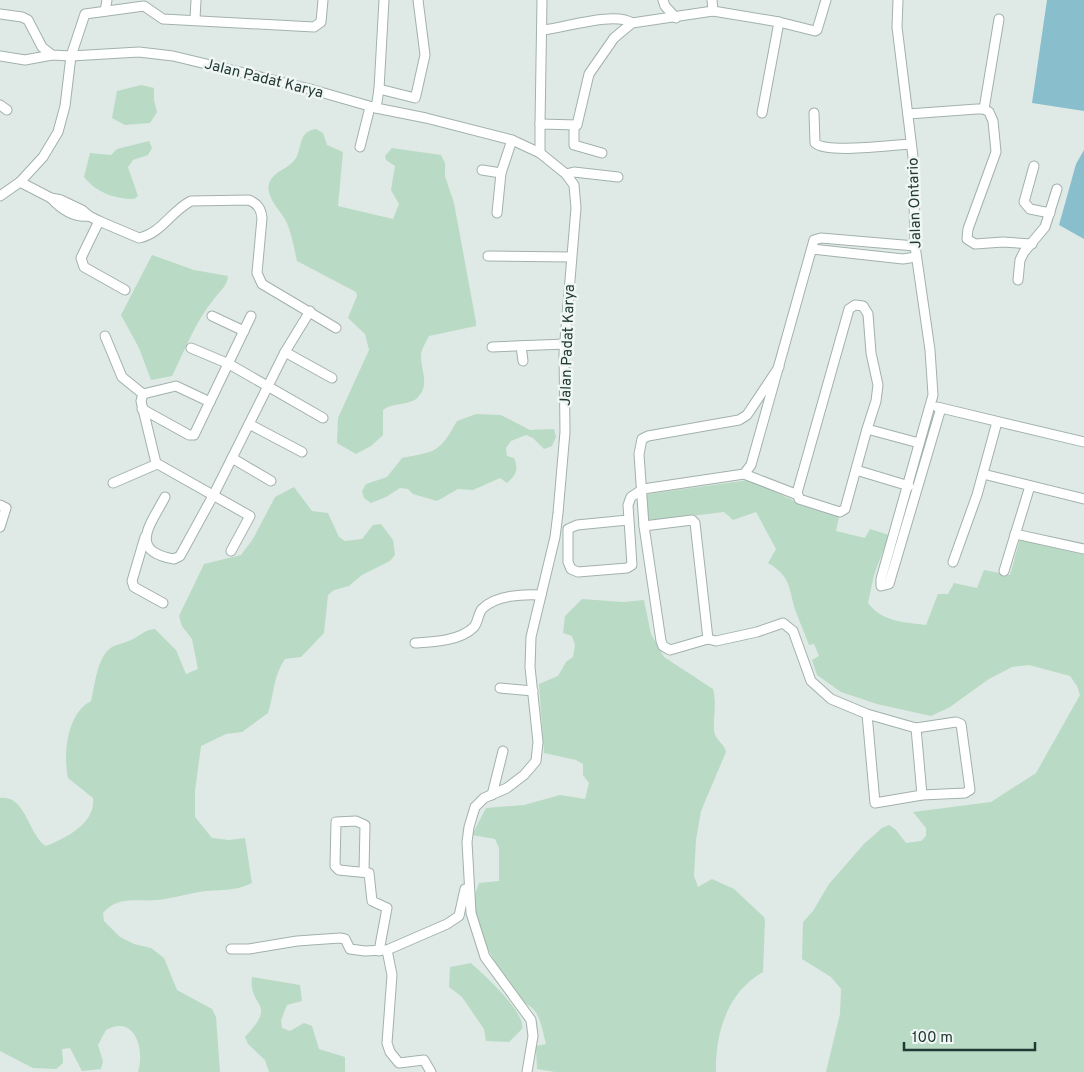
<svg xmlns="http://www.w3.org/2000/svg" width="1084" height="1072" viewBox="0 0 1084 1072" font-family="Overpass,sans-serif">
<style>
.green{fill:#b9dac4}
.water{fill:#89becc}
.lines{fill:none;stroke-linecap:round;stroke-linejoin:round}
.street-casing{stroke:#a2b1ad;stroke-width:11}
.street{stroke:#fff;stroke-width:9}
.labels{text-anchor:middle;stroke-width:5;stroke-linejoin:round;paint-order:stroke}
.street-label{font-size:15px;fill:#213934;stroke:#eff6f3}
</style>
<rect width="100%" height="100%" fill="#dfeae6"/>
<!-- green -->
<g class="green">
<path d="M 141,85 L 154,88 L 154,100 L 157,112 L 150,123 L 125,125 L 112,118 L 117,91 Z"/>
<path d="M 316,129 L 323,133 L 327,145 L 343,152 L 338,206 L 393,219 L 399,204 L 391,190 L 395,166 L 386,160 L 385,156 L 392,148 L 441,155 L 445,163 L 445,176 L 454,203 L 476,322 L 476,326 L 429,336 C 426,342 422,348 421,354 C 420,369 430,383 419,396 C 412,406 393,402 383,410 L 383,435 L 371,446 L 356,454 L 337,443 L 338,418 L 369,350 L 365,334 L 348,318 L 357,296 L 356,292 L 297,261 C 294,248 292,235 287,223 C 282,211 260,194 272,178 C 278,170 291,167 296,158 C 303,145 298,132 316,129 Z"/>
<path d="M 149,141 L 152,148 L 148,155 L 133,160 L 128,167 L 138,196 L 134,199 C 115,199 97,193 84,177 L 90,153 L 111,155 L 117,149 Z"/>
<path d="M 152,255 L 194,270 L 228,276 C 227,287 220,290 214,299 C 195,322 185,350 172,376 L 151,380 L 139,348 L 121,315 Z"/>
<path d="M 476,414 L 501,415 L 530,430 L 554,429 L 556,437 L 552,446 L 544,449 L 533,438 L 526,435 L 511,441 L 506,448 L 507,456 L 514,458 C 519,470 516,475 507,483 L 500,478 L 473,490 L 458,489 L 437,501 L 413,494 L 408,489 L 400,488 L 386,497 L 371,503 L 364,498 L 362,491 L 366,484 L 387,477 L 402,458 C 437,451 439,453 457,421 Z"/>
<path d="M 749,480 L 803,505 L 839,517 L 836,531 L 865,538 L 870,529 L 889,535 L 874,575 L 868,603 C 882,622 904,622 926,625 L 938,594 L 948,594 L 954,583 L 977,588 L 984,570 L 1010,575 L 1020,539 L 1084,554 L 1084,1072 L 826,1072 L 840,1014 L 841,989 L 831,977 L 802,959 L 803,922 L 813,911 L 829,884 L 864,844 L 882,828 L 889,825 L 896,830 L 906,843 L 921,841 L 926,836 L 926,828 L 913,812 L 991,802 L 1036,773 L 1080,695 L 1077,686 L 1070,676 L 1029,665 L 1012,667 L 989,679 L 950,707 L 931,716 L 877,704 L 841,692 L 817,675 L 812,660 L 819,656 L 814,644 L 809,645 C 805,634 800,623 796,612 C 788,588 792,577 768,563 L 776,549 L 756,512 L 733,520 L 724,512 L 649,521 L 646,498 L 648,494 Z"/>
<path d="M 294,487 L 312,511 L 328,513 L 339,537 L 345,541 L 362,539 L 373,525 L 381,524 L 393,540 L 395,555 L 390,561 L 362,575 L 349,586 L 334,590 L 328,595 L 324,633 L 301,657 L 285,659 C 273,676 274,695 268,713 L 242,732 L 226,734 L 201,746 L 195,791 L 195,817 L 212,838 L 229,840 L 245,838 L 252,883 C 235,892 218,889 199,892 C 185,894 171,899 157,900 C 137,902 118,895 103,913 L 104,921 L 120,937 L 134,944 L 151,948 L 164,958 L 177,990 L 212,1009 L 216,1017 L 220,1072 L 138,1072 C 145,1049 135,1014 106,1030 L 98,1045 L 103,1061 L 101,1069 L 82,1071 L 70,1048 L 62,1049 L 63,1063 L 56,1069 L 33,1068 L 0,1051 L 0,798 C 26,794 29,837 46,846 C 66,838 96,823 93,798 L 68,778 C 63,754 67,713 91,701 C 95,686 97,656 112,647 C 118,644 125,643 131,640 C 140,636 144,630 155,629 L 176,650 L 186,674 L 198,669 L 192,639 L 182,626 L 179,616 L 204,564 L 241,555 L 253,539 L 275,497 Z"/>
<path d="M 582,599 L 623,602 L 644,600 L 651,634 L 664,657 L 713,689 C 717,704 713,717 714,731 C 715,740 725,744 726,752 L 701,811 L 696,840 L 694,876 L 698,887 L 712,879 L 734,889 L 764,917 L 765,920 L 763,972 C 727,992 715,1034 716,1072 L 555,1072 L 537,1069 L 536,1046 L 546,1044 C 543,1033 541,1019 535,1011 C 532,1007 527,1005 523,1001 C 499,978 479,935 474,902 C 474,896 477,889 479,883 L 499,881 L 499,848 L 495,839 L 472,835 L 486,808 L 524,805 L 560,795 L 585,799 L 589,783 L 583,775 L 583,764 L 576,760 L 544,753 L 539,684 L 558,676 L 566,662 L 573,657 L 575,645 L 572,636 L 563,633 L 565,616 Z"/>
<path d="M 471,963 C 483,974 526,1012 522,1029 L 509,1042 L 486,1041 L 484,1029 L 462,997 L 449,987 L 450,967 Z"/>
<path d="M 252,977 L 300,985 L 302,1001 L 287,1005 L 281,1020 L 282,1028 L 290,1031 L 304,1023 L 312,1026 L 319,1049 L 345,1057 L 345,1072 L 269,1072 L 265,1060 L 248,1044 L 245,1037 C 279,1001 248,1009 252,977 Z"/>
</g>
<!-- water -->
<g class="water">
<path d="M 1047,0 L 1084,0 L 1084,111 L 1032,103 Z"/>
<path d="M 1084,150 L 1084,239 L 1059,225 L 1076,164 Z"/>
</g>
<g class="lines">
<!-- street casing -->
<g class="street-casing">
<g id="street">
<path d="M 663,0 L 665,6 L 676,18"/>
<path d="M 712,0 L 713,11"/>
<path d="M 898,0 L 897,27 L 913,157 L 915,246 L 930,350 L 933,395 L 881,579 L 881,586 L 889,584 L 941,408"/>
<path d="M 105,11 L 107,0"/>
<path d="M 0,14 L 22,17 L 28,20 L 42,47 L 52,55 L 71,56 L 139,52 L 173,56 L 310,89 L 376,108 L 426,118 L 512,140 L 540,153 L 566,174 L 574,185 L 576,208 L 564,352 L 565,432 L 558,513 L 555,537 L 531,637 L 530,667 L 538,742 L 536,761 L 524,775 L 507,788 L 484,798 L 475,807 L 469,827 L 467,842 L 471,913 L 485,957 L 531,1020 L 533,1036 L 527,1072"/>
<path d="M 195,19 L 196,0"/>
<path d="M 543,30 C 564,28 615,11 632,23"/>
<path d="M 0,56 L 25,60 L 52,55"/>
<path d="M 379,89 L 384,0"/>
<path d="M 0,105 L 7,110"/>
<path d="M 376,108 L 379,89 L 415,98 L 416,95 L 425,55 L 418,0"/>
<path d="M 984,109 L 999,19"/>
<path d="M 762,113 L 779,22"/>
<path d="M 814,113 L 815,143 C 827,154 892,145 911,144"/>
<path d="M 908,114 L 977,109 L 984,109 L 989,112 L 993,121 L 996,152 L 968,229 L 967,239 L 975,244 L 1003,242 L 1032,244"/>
<path d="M 540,124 L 542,0"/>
<path d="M 574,126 L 574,145 L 602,153"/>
<path d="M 360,147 L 370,107"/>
<path d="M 540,153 L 540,124 L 577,125 L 589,74 L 614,38 L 632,23 L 713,11 L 779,22 L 815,31 L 817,30 L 826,0"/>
<path d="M 1034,166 L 1024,202 L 1030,209 L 1050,213"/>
<path d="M 482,170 L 501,173"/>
<path d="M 566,174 L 574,172 L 618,177"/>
<path d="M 20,182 L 51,198 L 61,200 L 82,210 L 89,216 L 99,221 L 139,238 C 162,233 171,211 191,201 L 249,200 C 258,204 261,209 262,218 L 257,273 L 262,284 L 336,328"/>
<path d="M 0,196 L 20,182 L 43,157 L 58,132 L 65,106 L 71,56 L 85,14 L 144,6 L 163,19 L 314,27 L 321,22 L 323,0"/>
<path d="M 51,198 C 61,209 74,218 89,216"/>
<path d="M 497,213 L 501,173 L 512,140"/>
<path d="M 99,221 L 81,258 L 84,267 L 125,290"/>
<path d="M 812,249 L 903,259 L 916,257"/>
<path d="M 488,256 L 571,257"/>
<path d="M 1018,280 L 1020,260 L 1024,252 L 1045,227 L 1057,189"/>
<path d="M 212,316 L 244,331"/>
<path d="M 105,336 L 122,377 L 143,394"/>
<path d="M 521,346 L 523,361"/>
<path d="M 492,347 L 566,344"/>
<path d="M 191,348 L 229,364 L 323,418"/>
<path d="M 285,352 L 332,378"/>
<path d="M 779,367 L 747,415 L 739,420 L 648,436 L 642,439 L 639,454 L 644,526 L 661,641 L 663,646 L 670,650 L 708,639 L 716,641 L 757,632 L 783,623 L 793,631 L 811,681 L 831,699 L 867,714 L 916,728 L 956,722 L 961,724 L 970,790 L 965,793 L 922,795 L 875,803 L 867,714"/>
<path d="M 210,402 L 176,386 L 143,394 L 141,401 L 156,463 L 250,516 L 231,551"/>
<path d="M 937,407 L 1084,442"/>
<path d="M 142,409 L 189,435 L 194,435 L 251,316"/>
<path d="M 249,424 L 302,452"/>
<path d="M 232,458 L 271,481"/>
<path d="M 856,470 L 909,486"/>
<path d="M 744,474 L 751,465 L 814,240 L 821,238 L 915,246"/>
<path d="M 983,474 L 1084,499"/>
<path d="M 113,483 L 157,464"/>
<path d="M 798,495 L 797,493 L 849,309 L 855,305 L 863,306 L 868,314 L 871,353 L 878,385 L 876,401 L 867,429"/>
<path d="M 165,497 C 151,524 127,551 174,559 L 180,556 L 214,494 L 285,352 L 310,311"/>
<path d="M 0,505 L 6,508 L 0,527"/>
<path d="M 628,520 L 577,525 L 568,529 L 568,562 L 571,569 L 578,572 L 627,568 L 632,565 L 628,505 L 631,497 L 643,489 L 744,474 L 798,495 L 799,499 L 840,512 L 845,509 L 867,429 L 919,443"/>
<path d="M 644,526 L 692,520 L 695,523 L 708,639"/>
<path d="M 1015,534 L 1084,549"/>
<path d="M 145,537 L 132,581 L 134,587 L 163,603"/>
<path d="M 953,562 L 977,495 L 997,422"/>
<path d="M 1004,571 L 1030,486"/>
<path d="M 415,643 C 433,642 460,641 474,627 C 478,622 478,614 482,609 C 495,595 524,594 541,595"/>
<path d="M 500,688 L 533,691"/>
<path d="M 916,728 L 922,795"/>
<path d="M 492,795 L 503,751"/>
<path d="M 364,871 L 365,825 L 356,821 L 336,822 L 335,866 L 339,870 L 369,873 L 372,901 L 387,908 L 379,951"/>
<path d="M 231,949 L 249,949 L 297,941 L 340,938 L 345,939 L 350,949 L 365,951 L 385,950"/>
<path d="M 431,1072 L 424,1060 L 399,1063 L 390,1052 L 387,1043 L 392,975 L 387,950 L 447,924 L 459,916 L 465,889"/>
</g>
</g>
<!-- street -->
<use href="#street" class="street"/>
</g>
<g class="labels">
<!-- street labels -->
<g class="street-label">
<text transform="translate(264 78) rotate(14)" y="5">Jalan Padat Karya</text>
<text transform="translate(914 203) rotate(-92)" y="5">Jalan Ontario</text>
<text transform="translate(567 345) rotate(-88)" y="5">Jalan Padat Karya</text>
</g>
</g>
<!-- scale -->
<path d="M904 1042v8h131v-8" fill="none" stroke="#213934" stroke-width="2.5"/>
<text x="912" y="1042" font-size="15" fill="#213934" stroke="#eff6f3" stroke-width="4" paint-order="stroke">100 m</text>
</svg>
